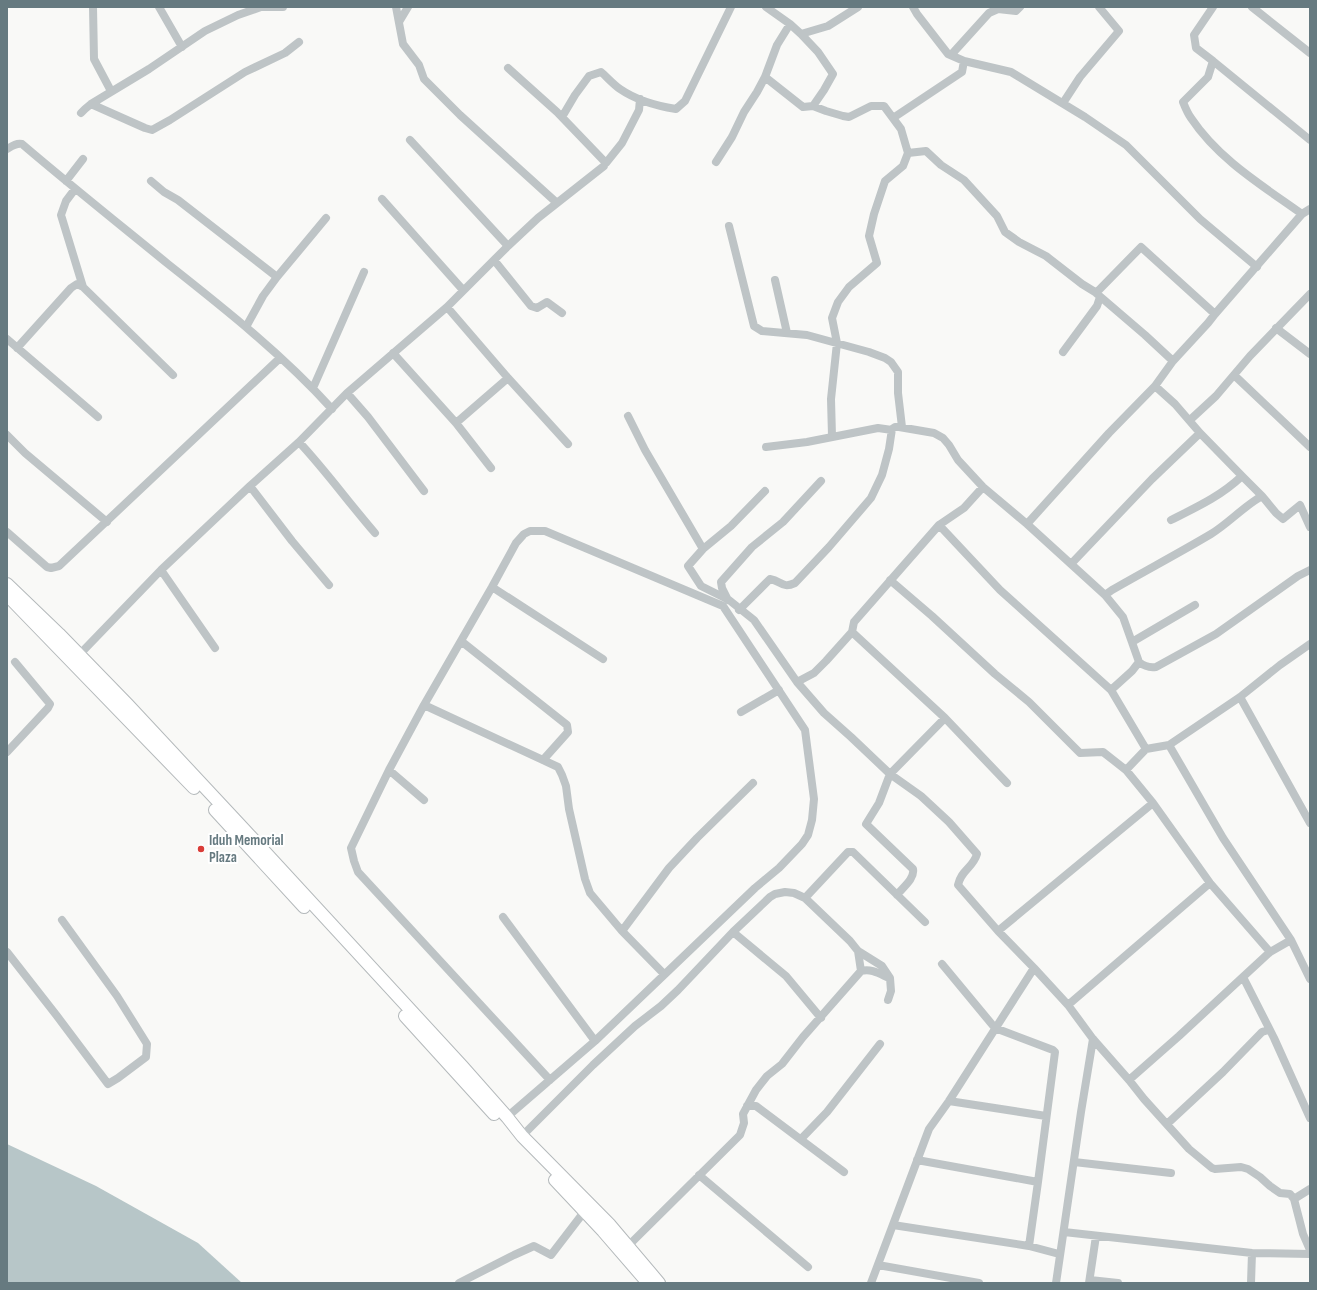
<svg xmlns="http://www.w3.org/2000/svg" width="1317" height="1290" font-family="'Sofia Sans Condensed',sans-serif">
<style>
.water{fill:#b7c6c8}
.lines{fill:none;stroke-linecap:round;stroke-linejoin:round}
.highway-casing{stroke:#b4b9bb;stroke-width:14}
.minor{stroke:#bec4c6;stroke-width:8}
.highway{stroke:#fff;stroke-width:12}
.poi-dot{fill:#d93c37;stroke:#fff;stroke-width:1.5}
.labels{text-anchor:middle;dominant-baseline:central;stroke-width:4;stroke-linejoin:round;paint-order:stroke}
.poi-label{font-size:15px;font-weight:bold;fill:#667a80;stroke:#fff;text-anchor:start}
</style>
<rect width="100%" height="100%" fill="#f9f9f7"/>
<path class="water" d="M7,1144l89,42 102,57 44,40h-235z"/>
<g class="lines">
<defs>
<path id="highway" d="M7,584l52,50 69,71 112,120 222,241 45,51 15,19 88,89 49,58
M7,595l187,193
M215,810l89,97
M405,1016l89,98
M555,1180l48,51 45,52"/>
</defs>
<use href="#highway" class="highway-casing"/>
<path class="minor" d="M93,7l1,52 17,32
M159,7l23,40
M396,7l7,37 16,21 5,14 36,36 97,88
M766,7l24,17 11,10 27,-8 30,-19
M913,7l4,7 31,40 16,7 47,11 74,45 41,28 74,74 57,48
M1213,7l-19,28 2,13 17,13 -5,16 -25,25c2,5 5,12 8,16 28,42 72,68 111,96
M1252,7l58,46
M399,22l9,-15
M801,34l17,18 15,22 -9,16 -11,16 13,5 17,5 6,1 22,-11h13l17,23 7,24 -5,13 -18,15 -11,33 -5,22 8,27 -28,24 -11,15 -6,16 5,25 -6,56 1,37
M951,55l38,-42 9,-4 18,2 4,-4
M1213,61l97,79
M765,77l38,30 10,-1
M1063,103l17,-26 39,-46 -20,-24
M91,104l54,24 7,2 18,-10 75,-48 40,-19 14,-11
M81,113l4,-4 6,-5 58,-35 56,-38 33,-16 23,-8h22
M562,117l13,-22 14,-19 12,-4c6,5 12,12 19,17 16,11 37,17 56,20l9,-8 46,-94
M893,118l69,-46 2,-11
M410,140l98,106
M7,149c5,-3 9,-6 15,-5 48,41 97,80 146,120 57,45 115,91 164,145
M908,153l18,-2 15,14 23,15 33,36 8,16 14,10 27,14 36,28 13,8
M605,162l1,1 16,-20 17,-33 1,-11
M716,162l16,-25 12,-25 13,-20 8,-15 12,-32 13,-21
M66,181l17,-22
M151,181l13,11 14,8 99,77
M75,189l-9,12 -5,14 22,72
M382,199l81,91
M729,226l25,100 8,5 45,4 62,17 16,6 6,4 7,10v21l4,34
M494,260l37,46 6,2 10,-6 15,11
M775,280l12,53
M447,307l61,71 60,66
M246,327l17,-31 14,-19 49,-59
M1276,328l34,26
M7,339l91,78
M17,348l54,-60 6,-4 6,3 90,88
M1063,352l34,-46 3,-9
M393,353l63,70 52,-45
M1173,361l-28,-26 -49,-42 45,-46 74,67
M1234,375l76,72
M1155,386l20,18 25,29 42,43c-21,20 -45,31 -71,44
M313,388l51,-116
M347,393l21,24 56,74
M628,416l17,34 58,99 -15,17 13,20 28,14 25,20 43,62 27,31 27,24 39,37 31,22 28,26 28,32c-4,14 -16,16 -19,31l40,46 36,37 34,37 25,34 36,41 15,19 45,50 23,19 3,1 26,-2 7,2 12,8 10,9 10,7 10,1 4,5 9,35 7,16
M1190,420l26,-24 34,-40 60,-62
M456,423l35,45
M7,435l18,18 82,69
M299,442c27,29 50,61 76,91
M766,447l41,-5 71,-14 14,2
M250,486l42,55 37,44
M1262,496l14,17 7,6 17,-14 10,22
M1027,524l82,-91 46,-47 18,-25 35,-38 7,-9 87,-100 8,-5
M939,525l61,65 111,100 35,59
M7,532l40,35 4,1 8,-2 221,-208
M703,549l28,-23 34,-35
M1071,564l81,-85 48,-46
M161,570l54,78
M890,580l42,36 63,58 34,28 51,51 23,-1 23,18 27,33 57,80 60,69
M492,587l111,72
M1105,595l7,-5c33,-19 67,-37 99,-56 18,-11 33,-28 51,-38l-20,-20
M728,600l-6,-12 -1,-6 31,-35 31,-25 38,-41
M739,610l31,-31c12,2 12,10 25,4l34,-36 42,-49 11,-23 7,-26 3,-20 3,-2h4l35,6 9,5 6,7 9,15 25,27 44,37 78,71 18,22 16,45
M852,632l93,86 62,65
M461,641l106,84 1,7 -25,28
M1132,642l63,-37
M79,655l82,-85 89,-84 49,-44 48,-49 100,-86 61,-61 30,-28 66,-52 1,-4 -48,-50 -49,-44
M797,682l17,-9 12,-12 26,-29 2,-10 85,-97 25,-17 19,-21
M1111,690l21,-19 7,-9c5,4 11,6 17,5l60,-33 82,-58 12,-6
M1240,697l70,126
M424,705l134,62 4,8 4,11 3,23 16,70 5,14 32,38 42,43
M741,712l38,-22
M1169,745l54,93 68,102 19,39
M7,752l41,-44 2,-4 -35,-42
M389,770l35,30
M1126,770l20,-21 23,-4 71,-48 40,-32 30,-21
M897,895c5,-7 18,-16 16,-26l-47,-45 13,-21 11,-29 55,-56
M805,898l43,-46h5l72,70
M503,917l92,124
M622,931l47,-63 28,-30 56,-55
M998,931l155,-128
M733,932l53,44 35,42
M858,951l3,20
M7,952l50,64 51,68 10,-6 28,-21 1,-13 -30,-48 -55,-76
M942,964l53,64 58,22 2,2 -17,130
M1243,977l31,61 36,80
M1068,1005l142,-122
M1129,1080l50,-44 91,-84 21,-12
M949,1101l97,15
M747,1106h9l88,66
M507,1117l88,-76 160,-153 24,-20 23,-24 6,-9 4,-15 2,-21 -9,-69 -82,-124 -178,-75h-15l-6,3 -8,9 -24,44 -68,118 -35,65 -38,78 3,13 4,11 192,208
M1167,1124l56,-52 39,-40 6,-2 2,1
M522,1136l71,-71 42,-39 26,-20 17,-16 55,-58 37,-35 5,-3 10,-2 9,1 11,5 45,43 8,10 24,15 8,12 1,13 -3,9
M801,1139l26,-27 53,-68
M917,1160l121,22 -9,64
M1074,1162l97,11
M699,1175l109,92
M1294,1199l16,-10
M893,1225l136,21 30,8
M1064,1232l188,21 58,1
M628,1246l112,-111 4,-12 -1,-9 13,-24 11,-14 15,-12 21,-27 58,-66c10,-3 19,3 28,7
M878,1265l101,18
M1090,1280l28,3
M459,1283l55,-28 20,-9 17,9 33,-43
M871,1283l58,-154 20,-28 85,-133
M1056,1283l25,-171 12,-73
M1089,1283l7,-47
M1251,1283l1,-30"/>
<use href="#highway" class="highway"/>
</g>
<circle class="poi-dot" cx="201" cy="849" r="4"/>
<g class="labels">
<g class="poi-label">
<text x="209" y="840">Iduh Memorial<tspan x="209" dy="17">Plaza</tspan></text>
</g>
</g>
<rect width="1317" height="1290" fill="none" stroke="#667a80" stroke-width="16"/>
</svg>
